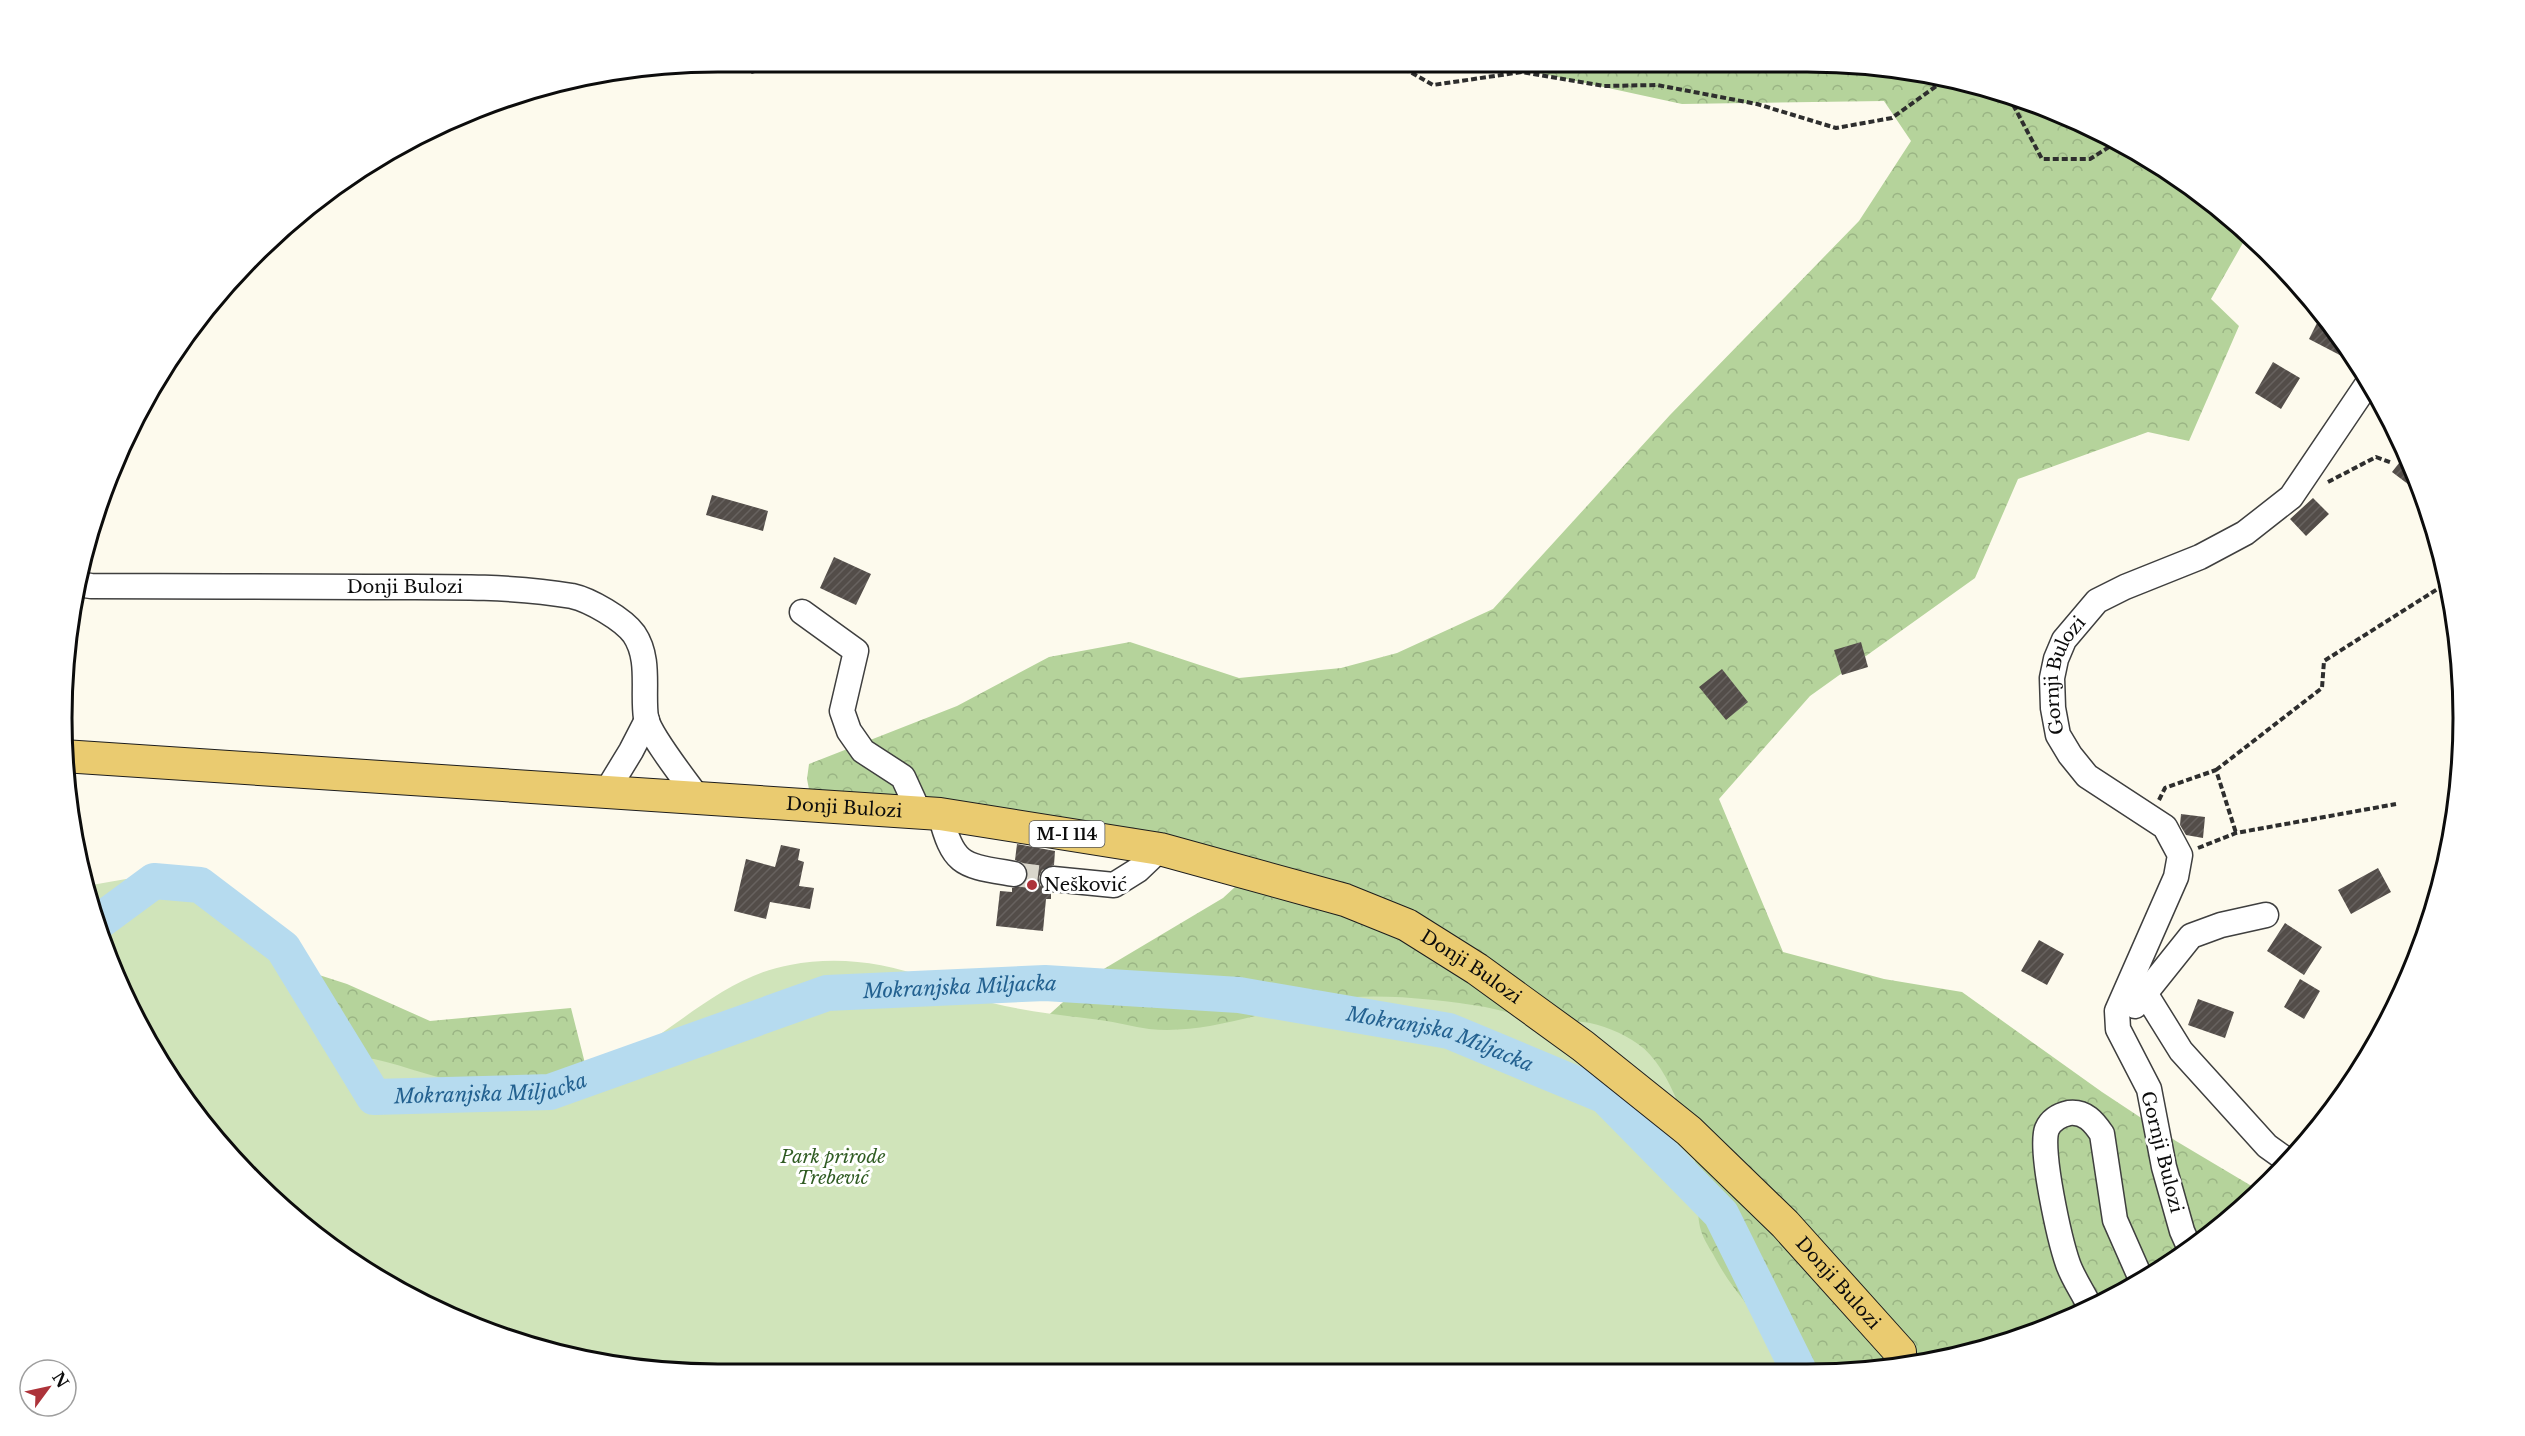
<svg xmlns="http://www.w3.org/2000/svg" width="2525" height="1436" font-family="'Libre Baskerville',serif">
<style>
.grass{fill:url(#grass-tufts)}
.forest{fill:url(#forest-crowns)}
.park{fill:#d0e4ba}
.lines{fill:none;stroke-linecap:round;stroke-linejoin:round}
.river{stroke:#b6dbef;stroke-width:36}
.building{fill:url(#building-hatch)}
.minor-tunnel{stroke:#d9d6cb;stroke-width:24;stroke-dasharray:24 12;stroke-linecap:butt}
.minor-casing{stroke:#3f3f3f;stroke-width:27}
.major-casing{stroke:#1d1d1d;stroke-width:34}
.path{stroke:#2e2e2e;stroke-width:4;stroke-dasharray:6 3;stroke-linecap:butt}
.minor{stroke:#fff;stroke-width:24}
.major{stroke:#eacb70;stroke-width:32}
.poi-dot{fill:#ad333a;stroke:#fff;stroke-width:2}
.labels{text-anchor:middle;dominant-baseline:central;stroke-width:6;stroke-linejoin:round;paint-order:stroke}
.shield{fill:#fff;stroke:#555;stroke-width:1.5}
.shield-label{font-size:16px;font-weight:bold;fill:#0c0c0c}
.street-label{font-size:18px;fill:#0c0c0c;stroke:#fff}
.poi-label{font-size:18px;fill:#0c0c0c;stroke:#fff;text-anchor:start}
.park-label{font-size:18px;font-style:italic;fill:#305c23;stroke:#fff}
.water-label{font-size:20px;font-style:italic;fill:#236190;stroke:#fff}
.rim{fill:none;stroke:#0c0c0c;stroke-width:3}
</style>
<defs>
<pattern id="grass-tufts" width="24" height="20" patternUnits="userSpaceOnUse" patternTransform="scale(1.5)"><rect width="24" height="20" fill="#d0e4ba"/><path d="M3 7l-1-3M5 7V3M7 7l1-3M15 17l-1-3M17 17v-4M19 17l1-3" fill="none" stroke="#b1c29f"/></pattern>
<pattern id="forest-crowns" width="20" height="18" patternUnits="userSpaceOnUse" patternTransform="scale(1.5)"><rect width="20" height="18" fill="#b5d39b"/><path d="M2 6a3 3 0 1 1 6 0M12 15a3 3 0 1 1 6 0" fill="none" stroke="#9ab484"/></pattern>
<pattern id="building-hatch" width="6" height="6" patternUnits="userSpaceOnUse" patternTransform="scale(1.5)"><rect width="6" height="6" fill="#534d49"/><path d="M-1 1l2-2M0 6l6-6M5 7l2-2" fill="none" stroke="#67625f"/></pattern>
</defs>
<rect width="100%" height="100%" fill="#fdfaed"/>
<path class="grass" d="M489,104v2l-68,36 -9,-3 15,-10z"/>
<path class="forest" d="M1850,63l127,21 159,66 104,75 8,9 -37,65 28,27 -50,115 -41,-9 -130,47 -43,99 -165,118 -91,103 64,153 101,27 78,13 140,100 74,49 84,50 -89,73 -153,76 -126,29 -1217,4 -168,-33 -118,-54 -104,-74 -61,-61 -74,-104 -39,-78 -19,-63 66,-42 28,9 62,79 99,32 83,37 141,-13 21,83 430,-52 70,-63 131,-78 12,-11 5,-9 -114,-33 -312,-30 -7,-36 2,-15 148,-58 92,-49 81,-15 109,36 102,-10 56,-15 96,-44 177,-194 189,-194 52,-80 -27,-40 -202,3 -185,-40z"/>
<path class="park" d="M161,878c77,16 106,40 143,110 9,18 12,38 26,53 6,5 17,15 25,17 6,2 13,0 19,1 33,7 63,21 97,24 40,3 100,1 137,-17 62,-30 113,-89 182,-101 46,-9 93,-3 137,13 22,8 42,19 65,25 36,9 72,12 108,17 17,2 33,7 49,9 60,6 118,-20 177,-29 46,-8 112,-1 159,7 19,4 38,10 58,13 13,1 27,0 40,2 18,2 40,11 55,22 34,23 54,94 60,133 3,16 -2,34 2,50 2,9 8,19 13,27 17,33 36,52 58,80 8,11 13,24 19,35l-1115,4 -168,-33 -118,-54 -104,-74 -61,-61 -74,-104 -39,-78 -25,-83 40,-7z"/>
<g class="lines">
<path class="river" id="s1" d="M97,923l57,-42 46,4 83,63 91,149 176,-5 277,-99 218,-10 194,12 210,36 156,65 116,118 77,155"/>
</g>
<path class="building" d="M2322,313l6,6 27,44 -46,-24z
M2273,362l27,16 -19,31 -26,-16z
M2406,454l4,12 11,28 -29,-22z
M712,495l56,16 -5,20 -57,-16z
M2313,498l16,16 -23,22 -16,-17z
M834,557l37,17 -15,31 -36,-17z
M1861,642l7,25 -26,8 -8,-25z
M1722,669l26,33 -22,18 -27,-33z
M2181,814l24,3 -2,21 -17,-3 -6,-10z
M1017,844l38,7 -1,14 -12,5 -3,7 1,8 11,8v6h-5l-3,32 -47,-5 4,-35 12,1v-4l13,-4 3,-7v-7l-5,-7 -8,-3z
M781,845l19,4 -2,11 6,2 -5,24 15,2 -4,21 -40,-7 -4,17 -32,-8 12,-52 29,8z
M2378,868l13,24 -40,22 -13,-24z
M2285,923l37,24 -18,28 -37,-24z
M2039,940l25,14 -17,31 -26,-14z
M2300,979l20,12 -16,28 -20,-12z
M2198,999l36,13 -9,26 -37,-13z"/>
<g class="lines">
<path class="minor-tunnel" d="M1014,874l39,5"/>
<defs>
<g id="minor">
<path id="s2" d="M77,584l14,2c92,0 185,1 277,1 67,0 139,-2 204,9 18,4 51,23 62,38 17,25 8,57 12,84 4,18 40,63 52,80"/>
<path d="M802,612l54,39 -14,60 7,20 14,20 40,26 16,35"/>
<path d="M606,792l25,-41 16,-31"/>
<path d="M940,814c14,53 22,51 74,60"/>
<path d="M1053,879l61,6 24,-15 22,-21"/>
<path d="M2145,993l36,58 86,95 21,15"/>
<path d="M2135,1006l56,-70 30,-11 45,-10"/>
<path id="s3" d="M2190,1249l-8,-18 -18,-64 -15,-78 -31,-60 -1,-18 59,-134 4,-22 -15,-28 -78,-51 -17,-21 -12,-20 -5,-27 -1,-30 4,-19 8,-19 33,-39 28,-14 75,-30 45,-24 46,-36 77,-114"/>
<path d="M2089,1305c-7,-14 -16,-27 -21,-41 -8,-23 -29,-115 -21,-135 4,-9 13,-14 22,-16 16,-2 25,9 33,21l13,86 26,59"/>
</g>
<g id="major">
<path id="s4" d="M63,756l877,58 220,35 185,51 62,25 70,44 106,77 106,85 96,93 115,128"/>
</g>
</defs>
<use href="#minor" class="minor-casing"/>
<use href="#major" class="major-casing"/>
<path class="path" d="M1396,64l37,21 89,-13 82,14 53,-1 100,19 79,24 56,-10 54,-39
M751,72l17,-5
M2009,97l33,62h48l27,-17
M2328,482l48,-25 16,6
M2216,770l106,-82 2,-27 123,-78
M2159,800l6,-12 51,-18 20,63
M2198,848l38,-15 160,-29"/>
<use href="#minor" class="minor"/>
<use href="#major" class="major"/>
</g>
<circle class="poi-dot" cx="1032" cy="885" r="6"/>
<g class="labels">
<rect class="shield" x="1029.5" y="821" width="75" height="26" rx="4.5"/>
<g class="shield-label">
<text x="1067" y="834">M-I 114</text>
</g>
<g class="street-label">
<text stroke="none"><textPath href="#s2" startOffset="328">Donji Bulozi</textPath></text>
<text stroke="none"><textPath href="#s3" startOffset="658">Gornji Bulozi</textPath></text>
<text stroke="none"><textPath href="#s4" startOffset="783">Donji Bulozi</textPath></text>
<text stroke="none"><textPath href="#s4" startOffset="1437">Donji Bulozi</textPath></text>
<text transform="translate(2162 1152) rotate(76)">Gornji Bulozi</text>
<text stroke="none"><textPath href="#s4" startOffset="1923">Donji Bulozi</textPath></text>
</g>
<g class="poi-label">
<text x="1044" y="885">Nešković</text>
</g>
<g class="park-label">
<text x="833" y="1157">Park prirode<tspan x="833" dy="21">Trebević</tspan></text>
</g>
<g class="water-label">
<text stroke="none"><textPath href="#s1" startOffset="999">Mokranjska Miljacka</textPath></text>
<text stroke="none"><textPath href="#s1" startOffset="1485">Mokranjska Miljacka</textPath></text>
<text stroke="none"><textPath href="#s1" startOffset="513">Mokranjska Miljacka</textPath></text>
</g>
</g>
<path d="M0 0H2525V1436H0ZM718 72H1807A646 646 0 0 1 2453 718V718A646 646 0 0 1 1807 1364H718A646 646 0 0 1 72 718V718A646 646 0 0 1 718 72Z" fill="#fff" fill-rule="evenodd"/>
<path class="rim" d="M718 72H1807A646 646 0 0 1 2453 718V718A646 646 0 0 1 1807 1364H718A646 646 0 0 1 72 718V718A646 646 0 0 1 718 72Z"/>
<g transform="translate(48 1388) rotate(57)"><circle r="28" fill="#ffffff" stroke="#9e9e9e" stroke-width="1.5"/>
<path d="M0-4.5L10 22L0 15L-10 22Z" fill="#ad333a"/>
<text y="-9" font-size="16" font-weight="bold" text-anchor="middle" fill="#0c0c0c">N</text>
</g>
</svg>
